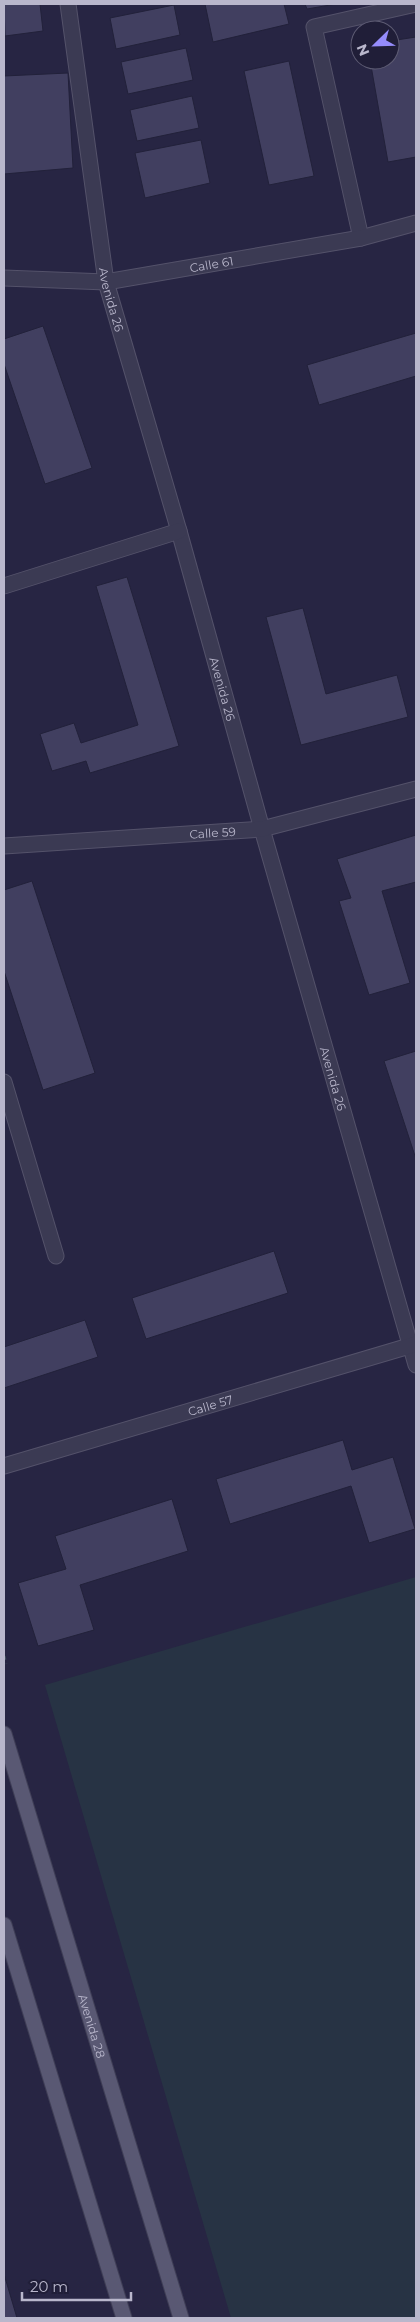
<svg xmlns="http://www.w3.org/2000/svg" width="420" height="2322" font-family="Montserrat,sans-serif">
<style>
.green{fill:#273344}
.building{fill:#413f60;stroke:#22213a}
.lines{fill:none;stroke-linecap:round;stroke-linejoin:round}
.minor-casing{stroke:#54526a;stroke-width:17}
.major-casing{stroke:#3f3e56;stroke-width:17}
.path{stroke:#434f5e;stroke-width:3;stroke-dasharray:4 4;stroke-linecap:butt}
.minor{stroke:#3b3a53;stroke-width:15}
.major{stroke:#595873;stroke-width:15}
.labels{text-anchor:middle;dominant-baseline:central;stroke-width:4;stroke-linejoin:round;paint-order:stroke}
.street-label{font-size:12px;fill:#b9b7cc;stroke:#201e38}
</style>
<rect width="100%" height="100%" fill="#272543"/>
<path class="green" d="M416,1577v741h-185l-186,-633z"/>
<path class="building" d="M4,4h36l3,27 -38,5z
M205,4h79l5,20 -76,18z
M305,4h31l-29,5z
M174,5l6,30 -64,14 -6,-31z
M416,37v120l-28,5 -18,-102h20v-19z
M186,48l7,32 -65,14 -7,-32z
M289,61l25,115 -45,9 -25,-114z
M68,73l5,95 -69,6v-98z
M192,96l7,32 -62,13 -7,-31z
M201,140l9,43 -65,15 -10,-45z
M43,326l49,142 -47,16 -41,-120v-25z
M416,333v43l-97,29 -12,-40z
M127,577l52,169 -89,27 -4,-12 -34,10 -12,-37 34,-11 7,20 57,-18 -42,-139z
M303,608l23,86 71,-19 11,42 -107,28 -35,-128z
M416,835v47l-34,9 28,92 -41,12 -30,-94 12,-3 -14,-39z
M32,881l63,192 -52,17 -39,-119v-81z
M416,1051v108l-32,-98z
M274,1251l14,42 -142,46 -14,-41z
M85,1320l13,37 -94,31v-41z
M343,1440l9,30 41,-13 22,72 -46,14 -18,-57 -121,38 -14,-45z
M172,1499l16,52 -108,34 14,45 -56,16 -20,-63 48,-14 -11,-33z
M4,2274l13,44h-13z"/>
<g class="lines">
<defs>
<g id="minor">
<path id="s1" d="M68,4l38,278 73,249 83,298 154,536"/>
<path d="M361,238l-47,-211 102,-23"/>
<path id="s2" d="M4,278l102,4 255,-44 55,-15"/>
<path d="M4,586l175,-55"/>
<path id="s3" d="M4,846l258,-17 154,-40"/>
<path d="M4,1082l52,174"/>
<path id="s4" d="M4,1466l412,-122"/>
</g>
<g id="major">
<path id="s5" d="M4,1734l177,584"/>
<path d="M4,1925l120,393"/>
</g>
</defs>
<use href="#minor" class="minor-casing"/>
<use href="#major" class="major-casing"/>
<path class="path" d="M4,1656l2,8"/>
<use href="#minor" class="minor"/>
<use href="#major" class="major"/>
</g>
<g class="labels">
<g class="street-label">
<text stroke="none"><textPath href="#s2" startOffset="209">Calle 61</textPath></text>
<text stroke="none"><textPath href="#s1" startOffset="299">Avenida 26</textPath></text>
<text stroke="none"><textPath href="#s1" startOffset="704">Avenida 26</textPath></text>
<text stroke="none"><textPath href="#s3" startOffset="209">Calle 59</textPath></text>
<text stroke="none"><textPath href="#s1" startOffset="1109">Avenida 26</textPath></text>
<text stroke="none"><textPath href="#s4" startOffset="215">Calle 57</textPath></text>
<text stroke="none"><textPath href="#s5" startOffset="305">Avenida 28</textPath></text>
</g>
</g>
<rect width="420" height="2322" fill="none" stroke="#b9b7cc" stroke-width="10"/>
<g transform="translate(375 45) rotate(247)"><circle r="24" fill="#201e38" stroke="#5d5b73"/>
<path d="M0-4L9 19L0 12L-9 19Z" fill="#958cfc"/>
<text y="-8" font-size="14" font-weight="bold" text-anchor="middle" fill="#b9b7cc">N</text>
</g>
<path d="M22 2292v8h109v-8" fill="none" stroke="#b9b7cc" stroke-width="2.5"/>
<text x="30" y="2292" font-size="15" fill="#b9b7cc" stroke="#201e38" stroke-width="4" paint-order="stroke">20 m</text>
</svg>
